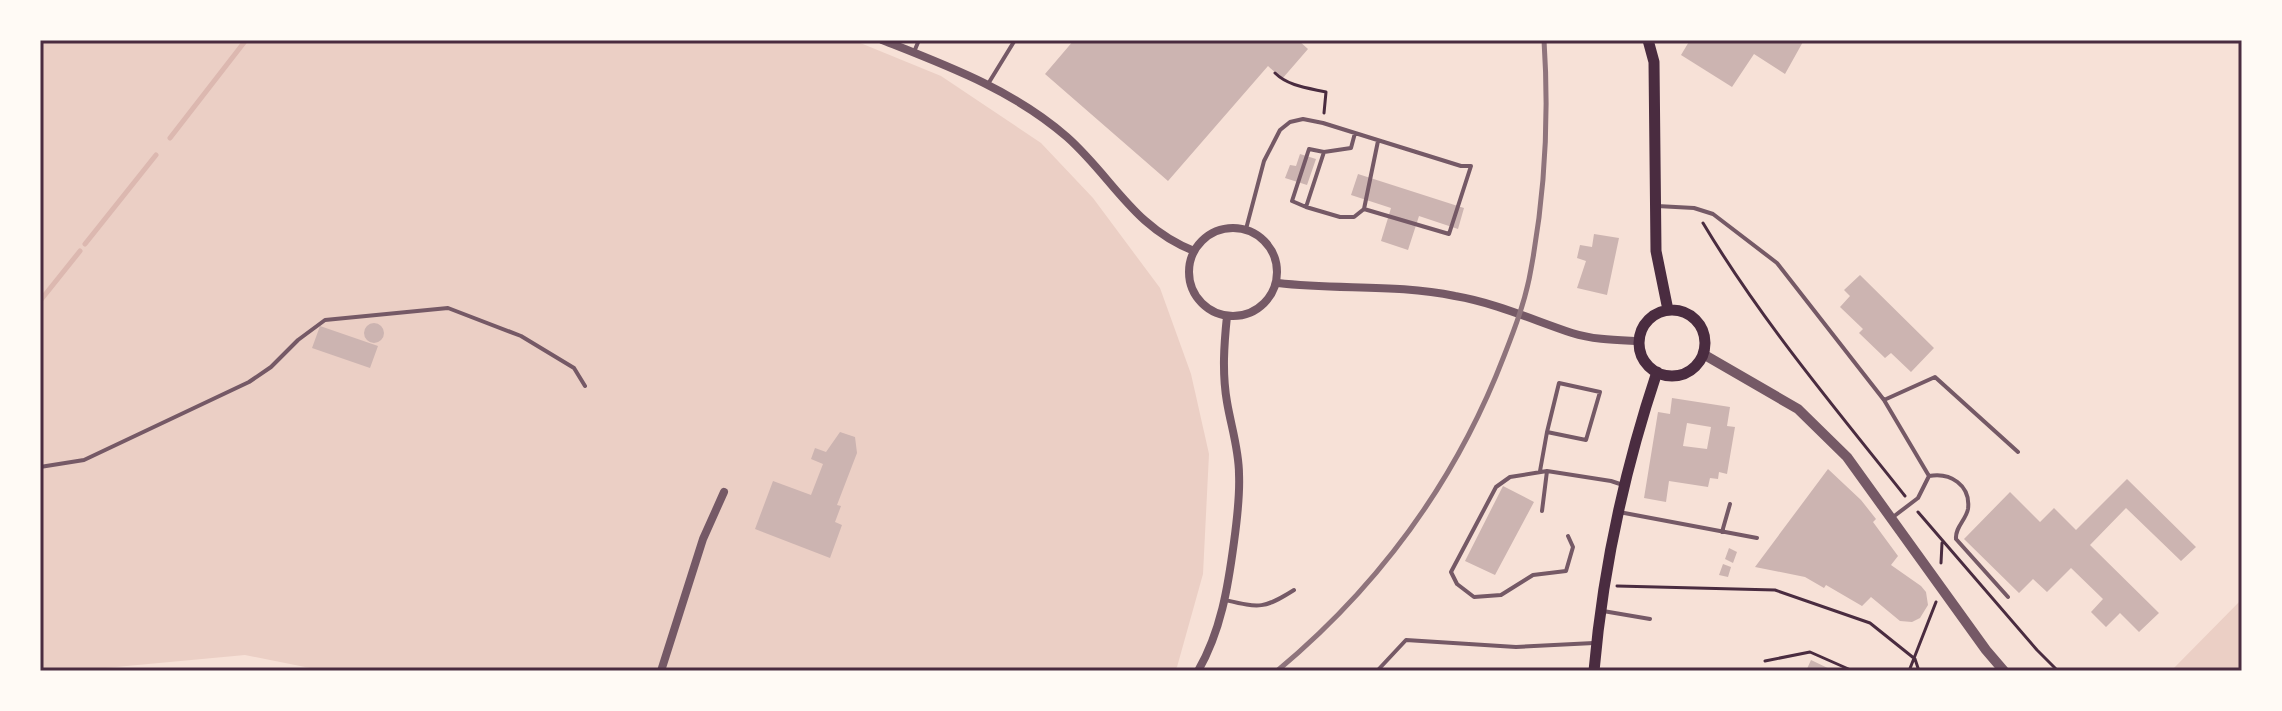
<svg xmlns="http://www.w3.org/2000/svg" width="2282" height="711" font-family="Manrope,sans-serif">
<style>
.green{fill:#ebcfc5}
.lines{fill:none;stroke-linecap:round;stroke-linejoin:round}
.stream{stroke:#dcb8b0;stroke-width:5}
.building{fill:#ccb4b1;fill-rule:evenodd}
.path{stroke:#4a2c40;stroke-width:3}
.service{stroke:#755966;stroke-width:4}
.minor{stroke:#755966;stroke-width:8}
.tertiary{stroke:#755966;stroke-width:10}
.secondary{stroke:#4a2c40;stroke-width:11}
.rail{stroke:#8f747c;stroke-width:5}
.neatline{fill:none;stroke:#4a2c40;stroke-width:3}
</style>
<rect width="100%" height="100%" fill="#f7e1d7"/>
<path class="green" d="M40,40h813l88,36 100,67 52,55 67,90 31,86 18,80 -6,120 -26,93 -4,4h-848l-80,-16 -172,16h-33z
M2242,599v72h-71z"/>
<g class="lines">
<path class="stream" d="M170,138l76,-98
M85,244l71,-89
M40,301l40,-50"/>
</g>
<path class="building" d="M1074,40h208l3,3 3,-3h10l10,9 -26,30 -14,-13 -100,115 -123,-107z
M1690,40h114l-19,34 -31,-20 -22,33 -51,-32z
M1300,154l16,5 -9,26 -22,-7 5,-13 6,1z
M1358,174l106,34 -6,21 -39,-13 -11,34 -27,-9 10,-33 -40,-13z
M1594,234l25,4 -12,57 -30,-7 9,-27 -9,-3 3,-13 12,2z
M1860,275l74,73 -23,24 -20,-19 -6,5 -26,-25 4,-4 -23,-22 10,-11 -6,-6z
M364 333a10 10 0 1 1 20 0a10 10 0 1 1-20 0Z
M320,326l58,20 -8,22 -58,-20z
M1672,398l58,9 -3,19 8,1 -8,47 -8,-2 -1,7 -8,-1 -2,9 -39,-6 -3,21 -22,-4 14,-86 12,2zM1687,423l24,4 -4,22 -24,-3z
M840,432l15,5 2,16 -20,52 4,1 -6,16 7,3 -12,33 -75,-29 18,-48 38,14 12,-31 -12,-5 4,-11 11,4z
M1828,469l33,31 15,19 -3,3 25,34 -7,9 30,21 5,6 2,13 -8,13 -8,4 -12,-1 -29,-24 -9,9 -36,-21 -2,3 -19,-11 -50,-10z
M2127,479l69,68 -15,14 -55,-53 -36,37 69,68 -20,19 -19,-19 -14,14 -15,-15 12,-13 -32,-31 -24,24 -14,-13 -14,14 -55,-54 46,-47 30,30 14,-14 22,22z
M1503,486l31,16 -39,73 -30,-14z
M1729,548l8,4 -4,11 -8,-4z
M1723,564l8,3 -3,10 -9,-2z
M1811,660l23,11h-28z"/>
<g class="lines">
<path class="path" d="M1275,73c13,13 33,15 51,19l-2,21
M1703,223c58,97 132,185 202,273
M1918,512l119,138 21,21
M1941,563l1,-20
M1617,586l158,4 95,33 45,36 4,12
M1765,661l45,-9 43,19
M1909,671l27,-69"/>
<path class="service" d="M914,52l5,-12
M988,84l27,-44
M1657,206l37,2 19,6 64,49 107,137 51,-23 83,75
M1306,207l-14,-6 17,-52 15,3
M1364,209l14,-68
M1246,229l18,-68 16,-31 10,-8 13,-3 20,4 138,43h10l-22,68 -85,-25 -10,8h-14l-34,-10 18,-55 27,-4 4,-15
M1884,400l45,76
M40,467l44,-7 165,-78 22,-15 27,-27 27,-20 123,-12 73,28 53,32 11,18
M1540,471l7,-39 12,-49 41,9 -14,48 -39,-8
M1547,471l-37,6 -14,10 -45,85 6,12 17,13 27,-2 32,-20 33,-4 7,-24 -5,-11
M1542,511l5,-40 64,10 12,4
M1619,512l138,26
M1893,517l25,-19 11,-22c21,-4 42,9 39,33 -2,11 -13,18 -12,30l52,58
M1722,532l8,-28
M1225,600c35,8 39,9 69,-10
M1603,611l47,8
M1377,671l29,-31 110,7 78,-4"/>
<path class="minor" d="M882,40c66,26 131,50 185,97 46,41 66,90 127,114
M1189 272a44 44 0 1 1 88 0a44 44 0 1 1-88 0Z
M1278,283c59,7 119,1 177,13 41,7 78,24 117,37 22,7 45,7 67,8
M661,671l42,-132 21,-47
M1198,671c23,-40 30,-84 36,-129 3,-22 6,-46 5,-68 0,-24 -8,-48 -12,-72 -5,-29 -3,-57 0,-86"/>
<path class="tertiary" d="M1703,354l95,55 49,48 139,193 18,21"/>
<path class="secondary" d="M1648,40l6,22 2,189 12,59
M1639 343a33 33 0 1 1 66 0a33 33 0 1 1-66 0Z
M1594,671c9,-104 30,-200 63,-299"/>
<path class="rail" d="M1277,671c103,-86 179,-190 227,-315 11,-28 22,-57 27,-87 14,-75 18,-153 13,-229"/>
</g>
<rect width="2282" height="711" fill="none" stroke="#fffaf5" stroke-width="84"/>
<rect x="42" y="42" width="2198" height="627" class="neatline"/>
</svg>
